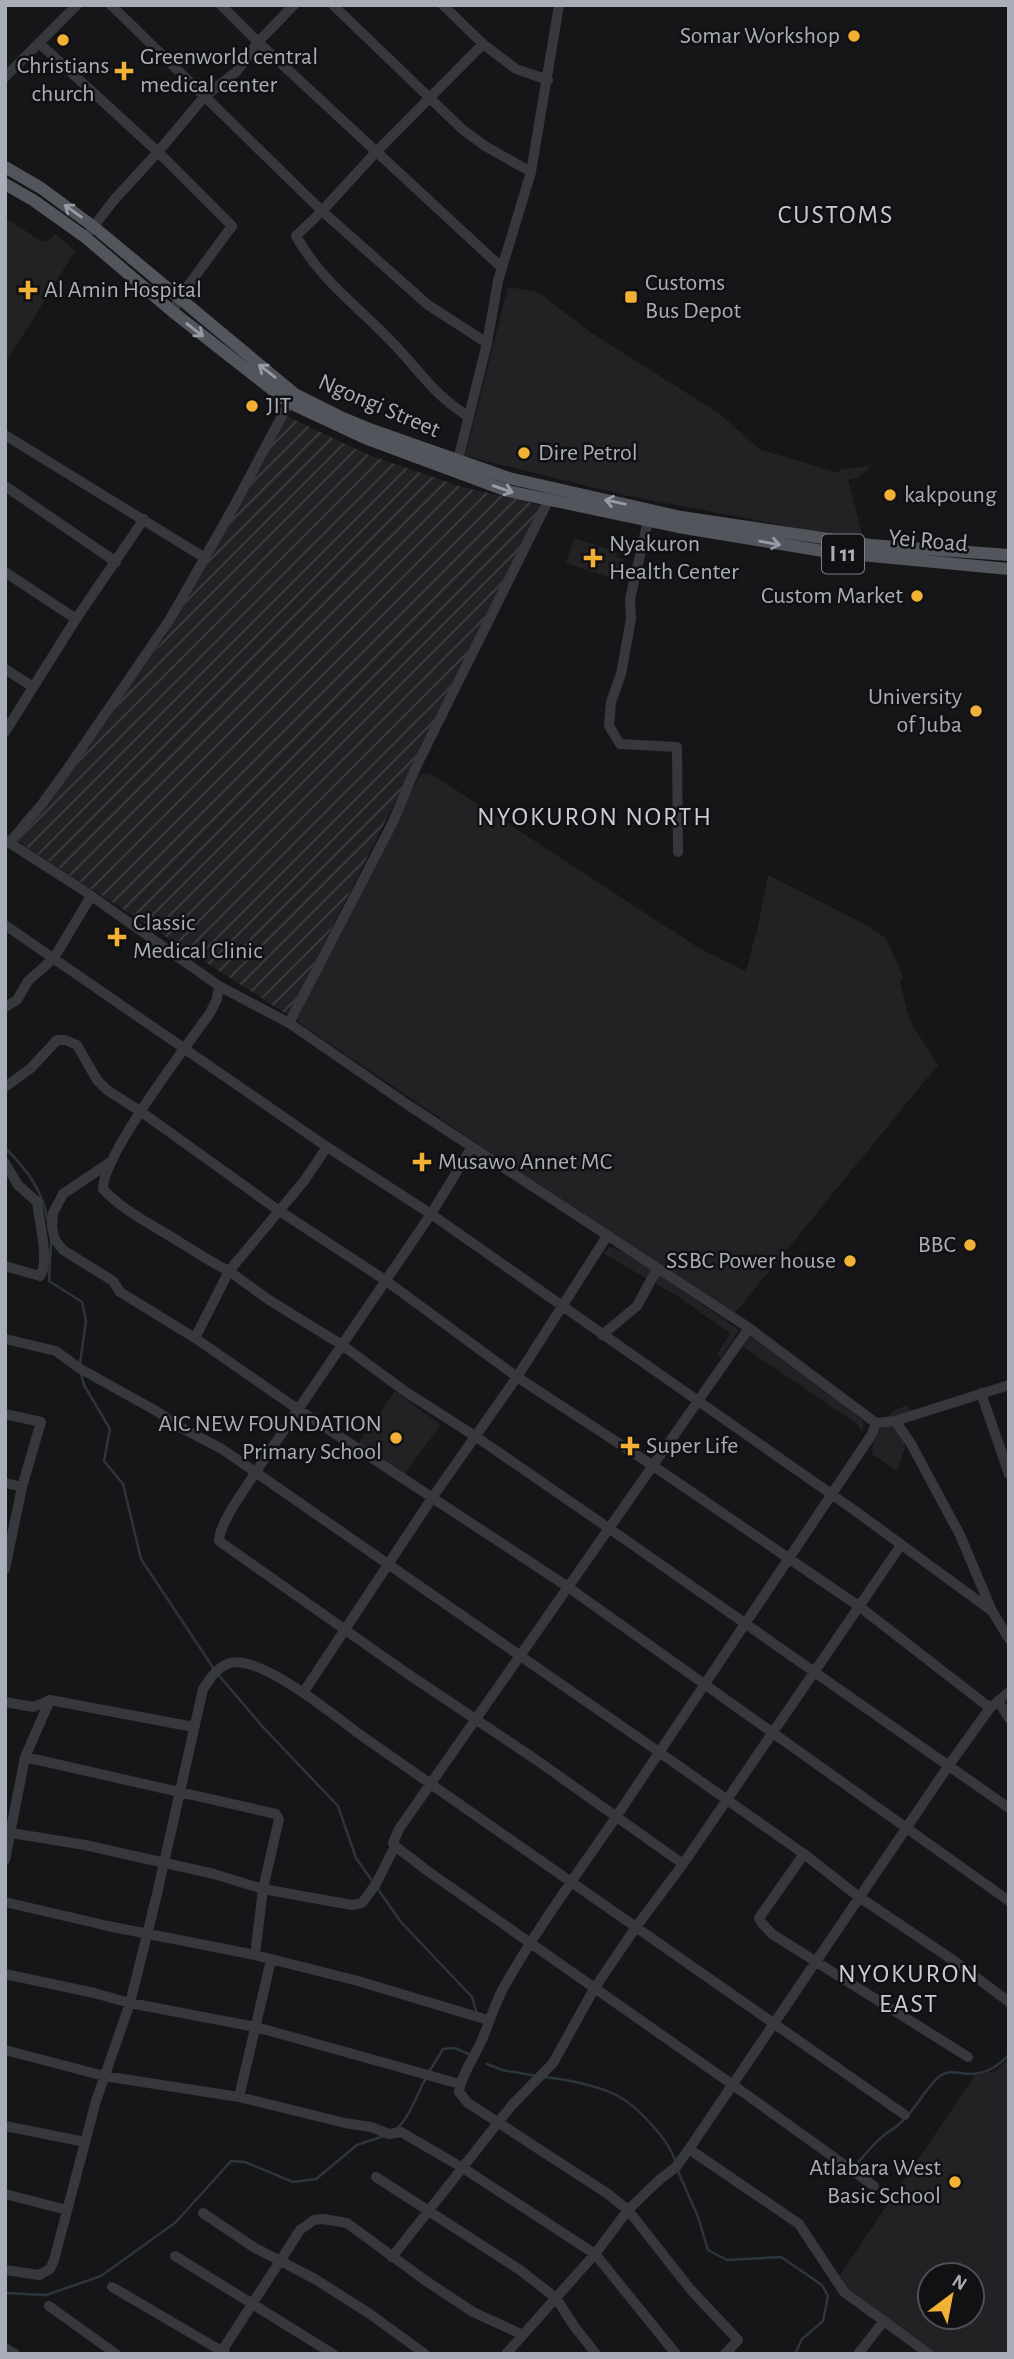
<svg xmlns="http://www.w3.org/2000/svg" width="1014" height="2359" font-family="'Alegreya Sans',sans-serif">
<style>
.built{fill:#222225;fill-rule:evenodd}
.industrial{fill:url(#industrial-furrows)}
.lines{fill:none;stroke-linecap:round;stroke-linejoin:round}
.stream{stroke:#2c353c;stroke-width:2.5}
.minor{stroke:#37383d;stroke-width:10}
.major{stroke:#53555c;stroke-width:12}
.oneway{stroke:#979ba6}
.poi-dot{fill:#f2b134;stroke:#111113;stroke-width:2.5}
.labels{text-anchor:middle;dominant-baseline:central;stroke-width:5;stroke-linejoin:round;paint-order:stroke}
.shield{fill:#111113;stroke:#7b7e86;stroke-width:2}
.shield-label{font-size:23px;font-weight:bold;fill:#a8adb8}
.poi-label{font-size:24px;fill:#a8adb8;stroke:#111113;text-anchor:start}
.street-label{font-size:24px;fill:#a8adb8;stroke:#111113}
.neighbourhood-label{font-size:26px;letter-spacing:2px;fill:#c9ccd4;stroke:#111113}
</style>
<defs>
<pattern id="industrial-furrows" width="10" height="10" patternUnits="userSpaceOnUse" patternTransform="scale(1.75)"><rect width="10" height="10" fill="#222225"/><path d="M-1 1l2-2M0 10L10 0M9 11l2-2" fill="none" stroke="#3f3f43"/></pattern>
</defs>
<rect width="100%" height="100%" fill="#161618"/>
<path class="built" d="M5,218l35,22 6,2 10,-8 19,17 -70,113z
M508,287l30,5 52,40 130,82 39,35 80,24 2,-4 31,-3 -15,12 -9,2 16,61 -240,-46 -159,-39z
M574,538l43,14 -2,5 9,2 -4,14 -3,-1 -2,5 -4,1 -45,-15z
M430,773l272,177 44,21 13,-49 9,-47 95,48 23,15 17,39 -3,5 7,29 6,15 25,39 -204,249 -128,-83 -308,-209 -2,-9 124,-238z
M609,1247l20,7 110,76 -18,28 -4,-4 13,-21 -53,-37 -73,-42z
M748,1332l97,70 19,21 -2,10 -5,-9 -118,-80z
M395,1391l46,34 -39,52 -44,-33z
M907,1405l12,14 -17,5 3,23 -8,24 -25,-17 1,-12 18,-30z
M1009,2057v297h-76l-76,-55 -13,-13 -4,-11 135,-200 21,-4zM930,2275h42v42h-42z"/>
<path class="industrial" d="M282,414l87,41 93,32 79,18 -90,186 -163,324 -271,-174 148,-204 60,-105z"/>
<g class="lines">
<path class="stream" d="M5,1148c22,21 38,43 43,74
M51,1242l-2,39 33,21 4,19 -6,42
M81,1373l3,12 26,44 -6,32 19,23 18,75 75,113 46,54 76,80 18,52 45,64 71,75 5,17
M487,2064l15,6 36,6
M429,2072l14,-23 12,-1 16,7
M544,2077c21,2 56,9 74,19 19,10 52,45 57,65
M909,2114c10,-11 19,-29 31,-38 10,-8 21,-1 32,-2 15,-1 28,-9 37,-20
M396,2129c15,-13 20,-34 30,-51
M854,2167c10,-11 20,-25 33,-34 7,-5 12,-7 17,-14
M678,2171l20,46 10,33 19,10 54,-3 41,28 6,11 -5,25 -21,18 -7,15
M5,2293l41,2 55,-19 75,-54 55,-61 14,1 48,20 23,-3 41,-34 27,-9"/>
<path class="minor" d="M111,5l211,206 106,94 59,38
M221,5l37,37 244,226
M333,5l129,124 23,17 46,26
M443,5l40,39 33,25 32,11
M39,43l119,109 74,74 -53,72 -6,14
M5,77l72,-72
M91,230l23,-30 44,-48 46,-55 32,-25 22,-30 36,-37
M469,417c-38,-24 -50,-48 -80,-78 -33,-34 -70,-61 -93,-103l26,-25 55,-60 106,-107
M5,435l200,123
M457,464l30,-121 11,-62 33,-109 28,-167
M5,486l111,76
M649,516l-19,83 1,20 -10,55 -10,28 -2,24 11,18 57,3 1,105
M5,572l71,47
M5,669l28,18
M5,732l71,-113 68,-100
M5,840l78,50 136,96 70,37 119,82 341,223 127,95 19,-2 114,-36
M10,842l32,-38 24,-33 104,-152 63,-111 59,-111
M5,925l322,222 104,67 423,296 138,101
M219,986l-2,13 -7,14c-22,31 -108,143 -107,176 21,23 52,37 78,54 17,10 31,20 48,28l75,-90 23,-34
M5,1007l12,-7 11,-19 26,-23 37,-62
M289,1023l104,-201 23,-55 132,-266 1,-8
M5,1087l26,-19 26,-28h8l12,5 20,35 10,10 33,21 138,99 107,70 132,97 135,88 208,142 130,101
M472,1147l-41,67 -176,259c-11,18 -35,48 -36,68l189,133 127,85 148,105
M112,1161l-49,33 -10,19 -1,14 3,13 8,10 50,31 7,11 75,46 104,72 269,177 441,314
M5,1163l13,22 19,17c2,18 13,61 3,74l-35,-10
M749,1328l-350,501 -6,14 2,3 34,26 304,213 141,101
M602,1335l35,-29 20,-37
M195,1338l34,-67 40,29 73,45 64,47 69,44 135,93 399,279
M5,1339l51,12 23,17 79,44 20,14 44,23 437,303 145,102 55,43 94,63 56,42
M981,1393l28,81
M5,1414l36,8 -19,65 -17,82
M895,1421l15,21 50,93 32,76 17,28
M5,1483l17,4
M303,1693l129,-195 85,-121 90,-141
M998,1701l11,17
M5,1702l28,5 17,-7 144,27
M25,1757l251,57 3,5 -16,70 -8,66
M5,1832l80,13 129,29 49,15 89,16 10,-2 14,-19 19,-38
M804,1854l-45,64 2,4 11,12 196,123
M5,1860l20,-103 25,-57
M5,1902l103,24 147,29 103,26 130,39
M5,1974l89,19 36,10 126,24 204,57
M5,2050l99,26 135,21 106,26 26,4 18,7 12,-2 62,36 132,86 81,100
M239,2097l32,-137
M5,2126l80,16
M689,2149l110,75 45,68 85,62
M376,2177l144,93 36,28 18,28 22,28
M5,2194l62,16
M203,2213l52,35 60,31 55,35 55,40
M175,2256l158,98
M392,2257l120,-152 41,-42 41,-74 42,-62 47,-63 218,-319
M5,2270l34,5 11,-6 4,-9 42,-159 34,-98 27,-109 46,-205c7,-10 14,-22 27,-26 32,-8 106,54 132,73l543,379
M112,2287l113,66
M49,2306l67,48
M5,2348l10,6
M220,2354l80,-124 14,-10 9,-1 24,4 79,58 47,31 50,23
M506,2354l89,-100 33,-44 31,-30 17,-13 13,-18 260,-384 41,-57 19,-16
M725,2354l13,-14 -47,-50 -63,-80 -20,-16 -140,-91 -9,-11c2,-16 14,-33 21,-48 9,-19 14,-40 25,-59 33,-58 73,-112 111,-168 86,-127 171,-255 256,-383l4,-11
M858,2354l25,-32"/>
<path class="major" d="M5,167l36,21 53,39 201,167 48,24 29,12 137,48 172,39 189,28 139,10
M5,184l28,16 52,37 88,75 115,90 77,36 143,53 170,36 151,25 180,17"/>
</g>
<defs><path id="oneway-shaft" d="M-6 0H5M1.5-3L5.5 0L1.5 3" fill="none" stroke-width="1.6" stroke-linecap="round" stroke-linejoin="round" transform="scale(1.75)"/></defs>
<g class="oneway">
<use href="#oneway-shaft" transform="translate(73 211) rotate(-144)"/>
<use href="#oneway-shaft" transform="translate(195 330) rotate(38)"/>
<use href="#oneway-shaft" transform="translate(267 371) rotate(-142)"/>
<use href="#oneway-shaft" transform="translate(503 489) rotate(19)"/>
<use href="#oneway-shaft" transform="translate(615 502) rotate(-168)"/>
<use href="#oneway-shaft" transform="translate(770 543) rotate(10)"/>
</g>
<g class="poi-dot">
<circle cx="854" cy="36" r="7"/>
<circle cx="63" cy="40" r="7"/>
<path d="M120.5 60.5h7v7h7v7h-7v7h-7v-7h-7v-7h7z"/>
<path d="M24.5 279.5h7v7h7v7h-7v7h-7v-7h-7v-7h7z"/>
<rect x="624" y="290" width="14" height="14" rx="3.5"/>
<circle cx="252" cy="406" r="7"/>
<circle cx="524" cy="453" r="7"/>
<circle cx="890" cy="495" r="7"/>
<path d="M589.5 547.5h7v7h7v7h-7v7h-7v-7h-7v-7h7z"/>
<circle cx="917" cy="596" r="7"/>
<circle cx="976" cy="711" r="7"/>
<path d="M113.5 926.5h7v7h7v7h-7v7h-7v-7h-7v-7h7z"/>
<path d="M418.5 1151.5h7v7h7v7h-7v7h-7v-7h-7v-7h7z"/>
<circle cx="970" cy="1245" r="7"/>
<circle cx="850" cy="1261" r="7"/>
<circle cx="396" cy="1438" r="7"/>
<path d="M626.5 1435.5h7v7h7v7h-7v7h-7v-7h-7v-7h7z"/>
<circle cx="955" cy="2182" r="7"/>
</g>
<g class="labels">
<rect class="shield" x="822" y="534.5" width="42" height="39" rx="5"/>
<g class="shield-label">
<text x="843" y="554">I 11</text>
</g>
<g class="poi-label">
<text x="840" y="36" text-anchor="end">Somar Workshop</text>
<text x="140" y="57">Greenworld central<tspan x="140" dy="28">medical center</tspan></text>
<text x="63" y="66" text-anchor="middle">Christians<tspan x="63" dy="28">church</tspan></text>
<text x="645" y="283">Customs<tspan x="645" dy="28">Bus Depot</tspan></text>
<text x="44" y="290">Al Amin Hospital</text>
<text x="266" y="406">JIT</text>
<text x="538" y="453">Dire Petrol</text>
<text x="904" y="495">kakpoung</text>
<text x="609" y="544">Nyakuron<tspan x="609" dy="28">Health Center</tspan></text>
<text x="903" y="596" text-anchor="end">Custom Market</text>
<text x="962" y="697" text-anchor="end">University<tspan x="962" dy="28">of Juba</tspan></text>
<text x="133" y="923">Classic<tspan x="133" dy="28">Medical Clinic</tspan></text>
<text x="438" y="1162">Musawo Annet MC</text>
<text x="956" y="1245" text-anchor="end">BBC</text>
<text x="836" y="1261" text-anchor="end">SSBC Power house</text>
<text x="382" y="1424" text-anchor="end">AIC NEW FOUNDATION<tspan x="382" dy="28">Primary School</tspan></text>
<text x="646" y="1446">Super Life</text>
<text x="941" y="2168" text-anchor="end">Atlabara West<tspan x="941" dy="28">Basic School</tspan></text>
</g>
<g class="street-label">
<text transform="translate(379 406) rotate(23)">Ngongi Street</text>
<text transform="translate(928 541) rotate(5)">Yei Road</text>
</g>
<g class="neighbourhood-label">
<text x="836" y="215">CUSTOMS</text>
<text x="595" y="817">NYOKURON NORTH</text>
<text x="909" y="1974">NYOKURON<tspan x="909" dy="30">EAST</tspan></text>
</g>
</g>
<rect width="1014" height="2359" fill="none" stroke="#a8adb8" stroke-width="14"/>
<g transform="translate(951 2296) rotate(32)"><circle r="33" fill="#111113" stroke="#4d4f55" stroke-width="2"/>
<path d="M0-5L12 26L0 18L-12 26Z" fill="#f2b134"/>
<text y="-10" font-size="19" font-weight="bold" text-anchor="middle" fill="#a8adb8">N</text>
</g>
</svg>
